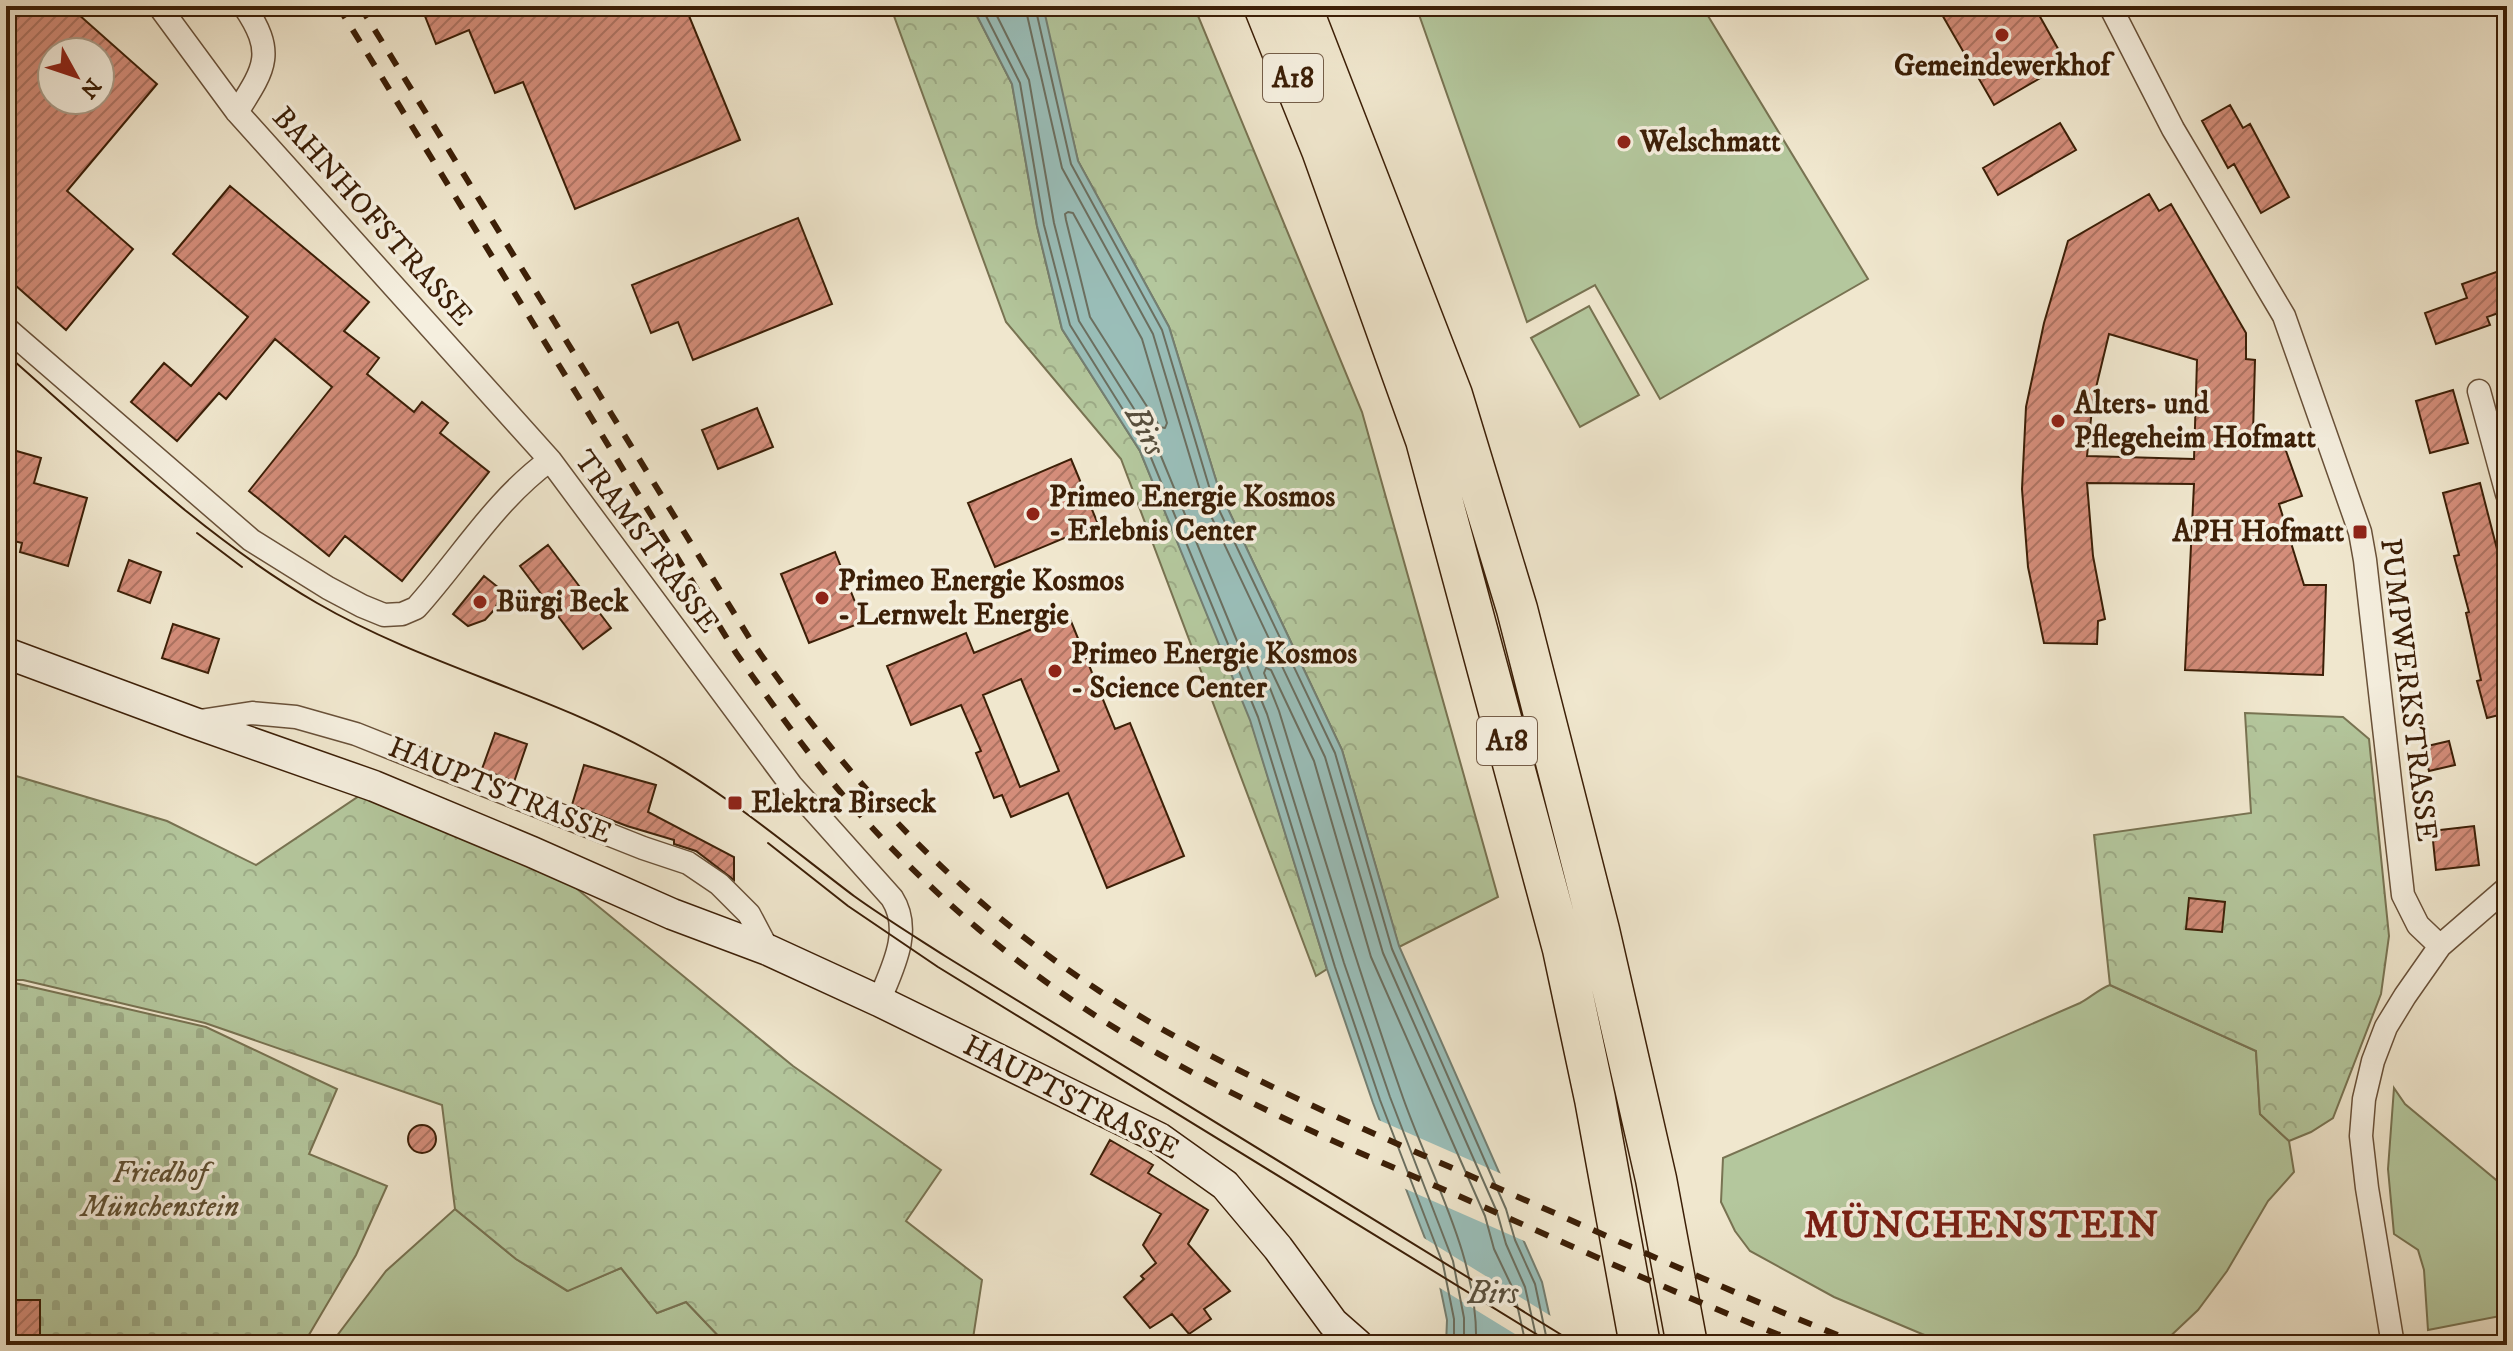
<svg xmlns="http://www.w3.org/2000/svg" width="2513" height="1351" font-family="'IM FELL DW Pica',serif">
<style>
.green{fill:#b4c79d;stroke:#787352;stroke-width:2}
.forest{fill:url(#forest-crowns);stroke:#787352;stroke-width:2}
.cemetery{fill:url(#cemetery-stones);stroke:#787352;stroke-width:2}
.water{fill:#9abfba;stroke:#747f72;stroke-width:2}
.pier{fill:#f0e7ce}
.lines{fill:none;stroke-linecap:round;stroke-linejoin:round}
.shore{stroke:#6b6f60;stroke-width:2}
.building{fill:url(#building-hatch);stroke:#3c1f07;stroke-width:2;fill-rule:evenodd}
.street-casing{stroke:#695139;stroke-width:25}
.secondary-casing{stroke:#3c1f07;stroke-width:33}
.highway-casing{stroke:#3c1f07;stroke-width:43}
.street{stroke:#f5efdf;stroke-width:22}
.secondary{stroke:#f5efdf;stroke-width:30}
.highway{stroke:#f0e7ce;stroke-width:40}
.tram{stroke:#3c1f07;stroke-width:2}
.rail{stroke:#3c1f07;stroke-width:6;stroke-dasharray:14 14;stroke-linecap:butt}
.poi-dot{fill:#8f2418;stroke:#f5efdf;stroke-width:3}
.labels{text-anchor:middle;dominant-baseline:central;stroke-width:7;stroke-linejoin:round;paint-order:stroke}
.shield{fill:#f5efdf;stroke:#745d48;stroke-width:2}
.shield-label{font-size:28px;font-weight:bold;fill:#3c1f07}
.poi-label{font-size:30px;font-weight:bold;fill:#3c1f07;stroke:#f5efdf;text-anchor:start}
.street-label{font-size:30px;fill:#3c1f07;stroke:#f5efdf}
.park-label{font-size:30px;font-style:italic;fill:#605134;stroke:#f5efdf}
.water-label{font-size:32px;font-style:italic;fill:#584f3d;stroke:#f5efdf}
.district-label{font-size:38px;font-weight:bold;letter-spacing:2px;fill:#7a1f14;stroke:#f5efdf}
</style>
<defs>
<pattern id="forest-crowns" width="20" height="18" patternUnits="userSpaceOnUse" patternTransform="scale(2)"><rect width="20" height="18" fill="#b4c79d"/><path d="M2 6a3 3 0 1 1 6 0M12 15a3 3 0 1 1 6 0" fill="none" stroke="#9caa86"/></pattern>
<pattern id="cemetery-stones" width="16" height="16" patternUnits="userSpaceOnUse" patternTransform="scale(2)"><rect width="16" height="16" fill="#b4c79d"/><path d="M2 7V4a2 2 0 0 1 4 0v3zM10 15v-3a2 2 0 0 1 4 0v3z" fill="#9caa86"/></pattern>
<pattern id="building-hatch" width="6" height="6" patternUnits="userSpaceOnUse" patternTransform="scale(2)"><rect width="6" height="6" fill="#d48d7a"/><path d="M-1 1l2-2M0 6l6-6M5 7l2-2" fill="none" stroke="#ad7362"/></pattern>
</defs>
<rect width="100%" height="100%" fill="#f0e7ce"/>
<filter id="stains"><feTurbulence type="fractalNoise" baseFrequency=".0025" numOctaves="4"/><feColorMatrix values="0 0 0 0 .2 0 0 0 0 .09 0 0 0 0 .02 0 0 0 .5 -.17"/></filter>
<radialGradient id="worn" r=".72"><stop offset=".6" stop-color="#630" stop-opacity="0"/><stop offset="1" stop-color="#630" stop-opacity=".3"/></radialGradient>
<path class="green" d="M1416,6h286l166,273 -208,120 -65,-114 -68,37z
M1589,306l50,89 -59,32 -49,-89z
M2110,985l146,66 4,63 29,27 5,31 -26,29 -41,70 -29,39 -37,35h-211l-28,-11 -88,-37 -84,-46 -15,-20 -14,-29 2,-44 357,-155c10,-5 19,-14 30,-18z
M2394,1088l11,16 102,85v128l-7,-1 -72,14 -4,-60 -6,-20 -24,-16 -6,-65z
M455,1209l61,50 51,32 54,-23 36,45 29,-11 41,43h-397l56,-74z"/>
<path class="forest" d="M893,6h79l40,78 25,142 25,103 78,122 109,264 78,254 -11,7 -195,-517 -115,-137 -112,-306z
M1041,6h153l168,406 136,485 -99,50 -57,-197 -123,-260 -50,-163 -91,-166z
M2245,713l98,4 26,22 20,197 -8,58 -48,124 -22,14 -22,9 -29,-27 -4,-63 -146,-66 -16,-150 157,-22z
M6,773l161,48 89,44 118,-79 158,66 261,214 148,104 -35,51 76,59 -10,65h-245l-41,-43 -29,11 -36,-45 -53,23 -52,-32 -61,-50 -13,-104 -237,-82 -182,-43h-17z"/>
<path class="cemetery" d="M6,981l200,46 131,62 -28,65 78,32 -31,69 -53,90h-297z"/>
<path class="water" d="M972,6h69l3,4 34,151 91,166 50,163 123,260 57,196 115,260 8,31 20,45 14,63h-110l1,-25 -11,-53 -63,-164 -46,-134 -77,-249 -110,-269 -78,-122 -25,-103 -25,-142z"/>
<path class="pier" d="M1374,1118l130,57 14,30 11,38 -128,-56z
M1419,1235l135,83 6,27h-27l-98,-60 -3,-17z"/>
<g class="lines">
<path class="shore" d="M981,6l39,77 24,142 26,100 77,123 111,269 77,250 45,133 63,164 11,55v26
M992,6l37,74 25,143 25,98 77,123 111,270 77,249 46,134 63,164 11,57v27
M1025,6l37,162 91,166 49,163 123,260 58,196 114,259 9,32 19,43 13,58
M1035,6l36,158 91,166 49,163 124,260 57,196 114,260 9,31 20,44 13,61
M1068,212l5,1 69,126 25,84 -2,5 -5,-1 -70,-110 -24,-97 -1,-6z
M1476,1345c3,-89 -47,-171 -75,-253 -44,-126 -83,-254 -122,-381l-15,-38 2,-5 5,2 43,91 57,196 114,259 9,33 20,42 12,54"/>
</g>
<path class="building" d="M6,6h63l88,78 -90,107 66,58 -67,81 -60,-53zM52,52h48v48h-48z
M421,6h264l55,134 -165,69 -52,-127 -28,11 -26,-63 -33,14z
M1937,6h97l32,57 -72,42z
M2230,105l13,23 7,-4 39,73 -28,16 -27,-49 -6,4 -26,-47z
M2060,123l16,27 -78,45 -15,-27z
M230,186l139,116 -25,29 35,27 -12,16 47,38 8,-10 26,21 -8,10 49,39 -87,109 -57,-45 -16,20 -80,-65 83,-104 -57,-48 -49,60 -7,-6 -42,48 -46,-39 33,-39 27,23 57,-69 -75,-63z
M2149,194l10,17 12,-7 75,129v26l9,1 -2,74h27l22,62 -23,8 25,81h22l-3,90 -138,-5 9,-186 -107,-1 6,73 12,63 -7,2 -1,23 -53,-1 -16,-76 -6,-78 4,-82 18,-84 24,-82zM2109,334l88,26 -3,99 -107,-3 6,-56z
M798,218l34,86 -139,56 -15,-38 -27,11 -19,-48z
M2502,270l5,15v25l-20,7 3,8 -54,19 -11,-31 42,-15 -5,-14z
M2453,390l15,53 -38,10 -14,-52z
M757,408l16,39 -55,22 -16,-39z
M6,448l35,10 -7,25 53,15 -19,68 -48,-14 2,-9 -16,-4z
M1071,459l27,65 -103,43 -27,-64z
M2480,483l27,105v125l-20,5 -10,-37 4,-1 -15,-67 3,-1 -15,-56 5,-1 -16,-62z
M548,545l63,83 -28,21 -63,-83z
M835,552l28,70 -54,21 -28,-69z
M129,560l32,12 -11,31 -32,-12z
M484,576l15,12 1,8 -5,13 -10,11 -17,6 -15,-12z
M1068,614l47,115 15,-6 54,133 -77,32 -39,-95 -57,24 -9,-22 -8,3 -18,-45 5,-2 -20,-46 -50,20 -24,-59 79,-33 8,20zM1021,679l38,92 -39,16 -37,-92z
M173,624l46,15 -11,34 -46,-15z
M495,733l32,11 -13,38 -32,-13z
M2449,741l6,24 -26,6 -6,-24z
M584,765l72,20 -8,27 86,45v23l-38,-29 -22,-7v-4l-47,-14 -55,-21z
M2474,826l5,39 -43,5 -4,-39z
M2189,898l36,4 -3,30 -36,-3z
M408 1139a14 14 0 1 1 28 0a14 14 0 1 1-28 0Z
M1110,1140l43,25 -5,8 60,37 -20,34 42,47 -26,18 7,10 -22,15 -17,-20 -22,14 -26,-31 20,-18 -3,-3 15,-13 -13,-18 18,-31 -70,-40z
M6,1300h34v36l-34,1z"/>
<g class="lines">
<defs>
<path id="street" d="M159,6l78,106 313,348 241,325 101,113c21,33 0,71 -13,103
M2110,6l63,123 111,187 76,216 5,28 38,335 15,30 22,21
M237,112c28,-44 39,-59 7,-106
M6,328l245,212 77,48 34,18 22,9 18,-1 14,-6c45,-50 79,-108 134,-148
M2479,391l28,103
M193,722l59,-9 44,4 60,17 287,114 45,15 31,21 30,30 19,36
M2393,1345l-26,-157 -6,-52 3,-37 9,-38 13,-34 19,-31 35,-50 67,-58"/>
<path id="secondary" d="M6,653l186,69 182,64 158,66 140,62 96,36 111,51 280,137 66,47 53,63 55,75 25,22"/>
<path id="highway" d="M1264,6l58,144 104,290 137,509 32,150 45,246
M1301,6l151,389 65,214 82,321 57,249 31,166"/>
</defs>
<use href="#street" class="street-casing"/>
<use href="#secondary" class="secondary-casing"/>
<use href="#highway" class="highway-casing"/>
<use href="#street" class="street"/>
<use href="#secondary" class="secondary"/>
<use href="#highway" class="highway"/>
<path class="tram" d="M6,354c100,87 196,182 311,249 107,62 229,90 336,150 73,40 135,93 201,143 29,21 60,40 91,60l633,389
M197,533l45,34
M768,843l80,63 90,61 616,378"/>
<path class="rail" d="M338,6l398,647c34,48 68,96 106,141 76,88 166,167 265,229 114,72 240,124 363,178 111,49 222,100 335,144
M360,6l390,633c83,120 170,220 288,309 136,103 297,168 453,237 123,54 246,110 371,160"/>
</g>
<g class="poi-dot">
<circle cx="2002" cy="35" r="8"/>
<circle cx="1624" cy="142" r="8"/>
<circle cx="2058" cy="421" r="8"/>
<circle cx="1033" cy="514" r="8"/>
<rect x="2352" y="524" width="16" height="16" rx="4"/>
<circle cx="822" cy="598" r="8"/>
<circle cx="480" cy="602" r="8"/>
<circle cx="1055" cy="671" r="8"/>
<rect x="727" y="795" width="16" height="16" rx="4"/>
</g>
<g class="labels">
<g class="shield">
<rect x="1263" y="54" width="60" height="48" rx="6"/>
<rect x="1477" y="717" width="60" height="48" rx="6"/>
</g>
<g class="shield-label">
<text x="1293" y="78">A18</text>
<text x="1507" y="741">A18</text>
</g>
<g class="poi-label">
<text x="2002" y="66" text-anchor="middle">Gemeindewerkhof</text>
<text x="1640" y="142">Welschmatt</text>
<text x="2074" y="404">Alters- und<tspan x="2074" dy="34">Pflegeheim Hofmatt</tspan></text>
<text x="1049" y="497">Primeo Energie Kosmos<tspan x="1049" dy="34">- Erlebnis Center</tspan></text>
<text x="2344" y="532" text-anchor="end">APH Hofmatt</text>
<text x="838" y="581">Primeo Energie Kosmos<tspan x="838" dy="34">- Lernwelt Energie</tspan></text>
<text x="496" y="602">Bürgi Beck</text>
<text x="1071" y="654">Primeo Energie Kosmos<tspan x="1071" dy="34">- Science Center</tspan></text>
<text x="751" y="803">Elektra Birseck</text>
</g>
<g class="street-label">
<text transform="translate(372 217) rotate(48)">BAHNHOFSTRASSE</text>
<text transform="translate(646 542) rotate(53)">TRAMSTRASSE</text>
<text transform="translate(2408 690) rotate(83)">PUMPWERKSTRASSE</text>
<text transform="translate(500 791) rotate(22)">HAUPTSTRASSE</text>
<text transform="translate(1071 1098) rotate(27)">HAUPTSTRASSE</text>
</g>
<g class="park-label">
<text x="160" y="1173">Friedhof<tspan x="160" dy="34">Münchenstein</tspan></text>
</g>
<g class="water-label">
<text transform="translate(1145 431) rotate(63)">Birs</text>
<text x="1493" y="1294">Birs</text>
</g>
<g class="district-label">
<text x="1982" y="1226">MÜNCHENSTEIN</text>
</g>
</g>
<rect width="2513" height="1351" fill="none" stroke="#f0e7ce" stroke-width="32"/>
<rect x="8" y="8" width="2497" height="1335" fill="none" stroke="#3c1f07" stroke-width="4"/>
<rect x="16" y="16" width="2481" height="1319" fill="none" stroke="#3c1f07" stroke-width="2"/>
<g transform="translate(76 76) rotate(130)"><circle r="38" fill="#f5efdf" stroke="#ab9c89" stroke-width="2"/>
<path d="M0-6L14 30L0 20L-14 30Z" fill="#8f2418"/>
<text y="-12" font-size="22" font-weight="bold" text-anchor="middle" fill="#3c1f07">N</text>
</g>
<rect width="100%" height="100%" filter="url(#stains)"/>
<rect width="100%" height="100%" fill="url(#worn)"/>
</svg>
